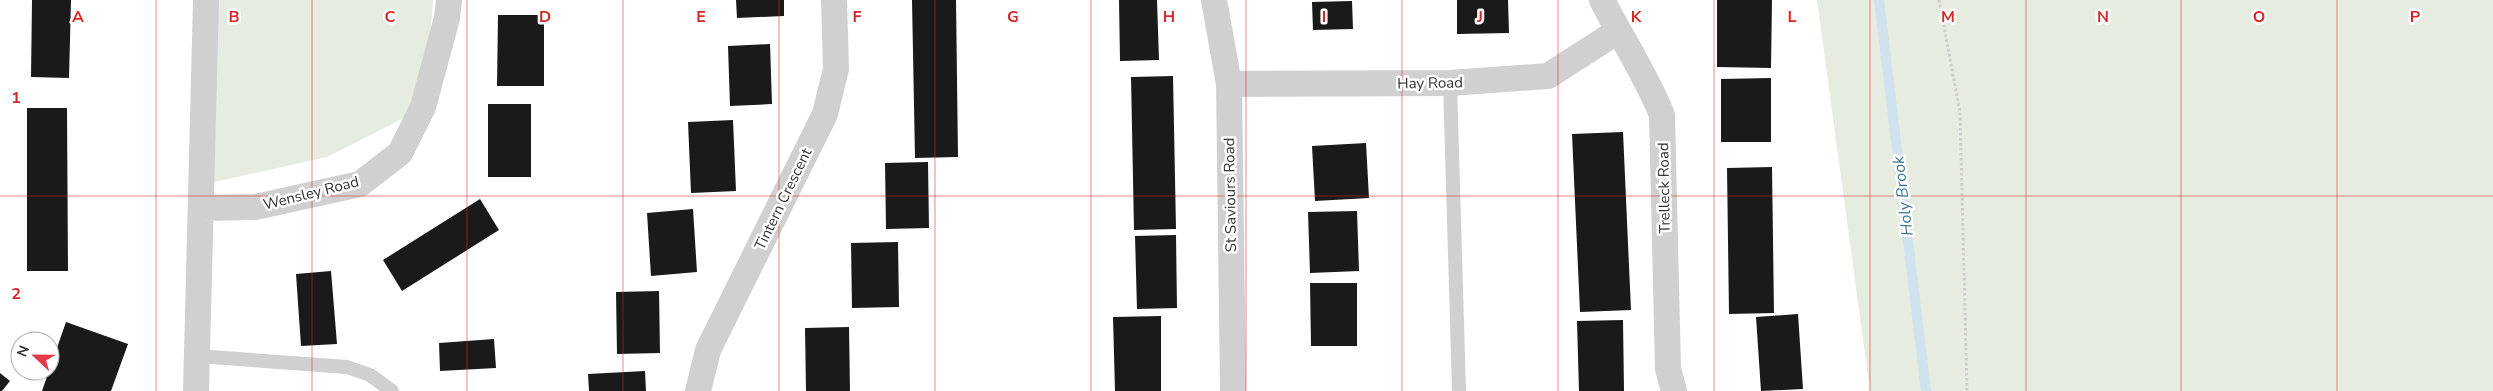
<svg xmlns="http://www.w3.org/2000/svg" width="2493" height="391" font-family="'Nunito Sans',sans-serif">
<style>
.green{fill:#e6ecdf}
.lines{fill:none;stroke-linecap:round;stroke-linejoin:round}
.stream{stroke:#cfe2ee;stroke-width:10}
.building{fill:#1a1a1a}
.path{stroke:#cdcdcd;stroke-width:3;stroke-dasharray:2.5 2.5;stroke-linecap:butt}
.service{stroke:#d0d0d0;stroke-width:14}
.minor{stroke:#d0d0d0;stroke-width:26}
.grid{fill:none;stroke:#d62828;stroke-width:1;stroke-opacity:0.55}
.labels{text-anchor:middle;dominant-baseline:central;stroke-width:5;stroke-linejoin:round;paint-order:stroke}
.street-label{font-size:15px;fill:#333;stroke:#fff}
.water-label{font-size:16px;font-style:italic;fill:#3f7597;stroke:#fff}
.grid-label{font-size:16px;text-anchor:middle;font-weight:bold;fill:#d62828;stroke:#fff;stroke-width:5;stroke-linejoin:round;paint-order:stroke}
</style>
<rect width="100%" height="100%" fill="#fff"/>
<path class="green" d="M218,0h215l-3,40 -24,77 -79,40 -113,25z
M1817,0h676v391h-623z"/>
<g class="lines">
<path class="stream" d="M1879,0l47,391"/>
</g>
<path class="building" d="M32,0h39l-2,78 -38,-1z
M736,0h48v16l-47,2z
M912,0h44l2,157 -43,1z
M1119,0h38l2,60 -39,1z
M1457,0h51l1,33 -52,1z
M1717,0h55l-1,68 -54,-1z
M1352,1l1,28 -40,1 -1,-28z
M498,15h46v71h-47z
M770,44l2,60 -42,2 -2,-60z
M1173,76l3,153 -42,1 -3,-153z
M1771,78v64h-50v-63z
M488,104h43v73h-43z
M27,108h40l1,163h-41z
M733,120l3,71 -45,2 -3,-71z
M1623,132l8,178 -51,2 -8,-178z
M1366,143l3,55 -54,3 -3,-55z
M928,162l1,66 -43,1 -1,-66z
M1772,167l2,146 -45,1 -2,-146z
M480,199l19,31 -97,61 -19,-31z
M693,209l4,63 -46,4 -4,-63z
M1357,211l2,60 -49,2 -2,-61z
M1176,235l1,73 -40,1 -2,-73z
M898,242l1,65 -47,1 -1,-65z
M331,271l6,73 -36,2 -5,-72z
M1310,283h47v63h-46z
M659,291l1,62 -43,1 -1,-62z
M1798,314l5,75 -42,2 -5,-74z
M1161,316v75h-46l-2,-74z
M1623,320l1,71h-45l-2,-70z
M66,322l62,22 -17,47h-69z
M849,327l1,64h-44l-1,-63z
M494,339l2,29 -56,3 -1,-28z
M645,371l1,20h-57l-1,-17z
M0,373l10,8 -8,10h-2z"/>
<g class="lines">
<path class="path" d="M1939,0l21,112 7,279"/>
<path class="service" d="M1450,83l9,308
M197,356l150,11 23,8 22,16"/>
<path class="minor" d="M1214,0l15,84 4,307
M1602,0c20,39 44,75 60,115l6,254 6,22
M1229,84l221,-1 98,-7 70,-45
M201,208l54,-1 105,-23 40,-31 23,-46 24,-89 2,-18
M196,391l10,-391
M698,391l10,-41 117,-236 11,-45 -2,-69"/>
</g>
<path class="grid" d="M156,0v391M312,0v391M467,0v391M623,0v391M779,0v391M935,0v391M1091,0v391M1246,0v391M1402,0v391M1558,0v391M1714,0v391M1870,0v391M2026,0v391M2181,0v391M2337,0v391M0,196h2493"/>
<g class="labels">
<g class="street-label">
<text transform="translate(1430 83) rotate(-1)">Hay Road</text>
<text transform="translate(1664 188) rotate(-91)">Trelleck Road</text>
<text transform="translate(311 193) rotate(-14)">Wensley Road</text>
<text transform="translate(1230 195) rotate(-91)">St Saviours Road</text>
<text transform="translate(783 199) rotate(-64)">Tintern Crescent</text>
</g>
<g class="water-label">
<text transform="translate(1903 196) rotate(-97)">Holy Brook</text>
</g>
</g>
<g class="grid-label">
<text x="78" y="22">A</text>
<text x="234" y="22">B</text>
<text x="390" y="22">C</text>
<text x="545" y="22">D</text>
<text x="701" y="22">E</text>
<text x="857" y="22">F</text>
<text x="1013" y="22">G</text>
<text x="1169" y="22">H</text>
<text x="1324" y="22">I</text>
<text x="1480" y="22">J</text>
<text x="1636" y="22">K</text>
<text x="1792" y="22">L</text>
<text x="1948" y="22">M</text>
<text x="2103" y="22">N</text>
<text x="2259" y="22">O</text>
<text x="2415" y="22">P</text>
<text x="16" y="103">1</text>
<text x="16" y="299">2</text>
</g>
<g transform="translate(35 356) rotate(292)"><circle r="24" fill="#ffffff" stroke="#adadad"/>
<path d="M0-4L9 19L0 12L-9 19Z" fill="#e63946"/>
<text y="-8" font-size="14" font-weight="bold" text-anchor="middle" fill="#333333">N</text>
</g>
</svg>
